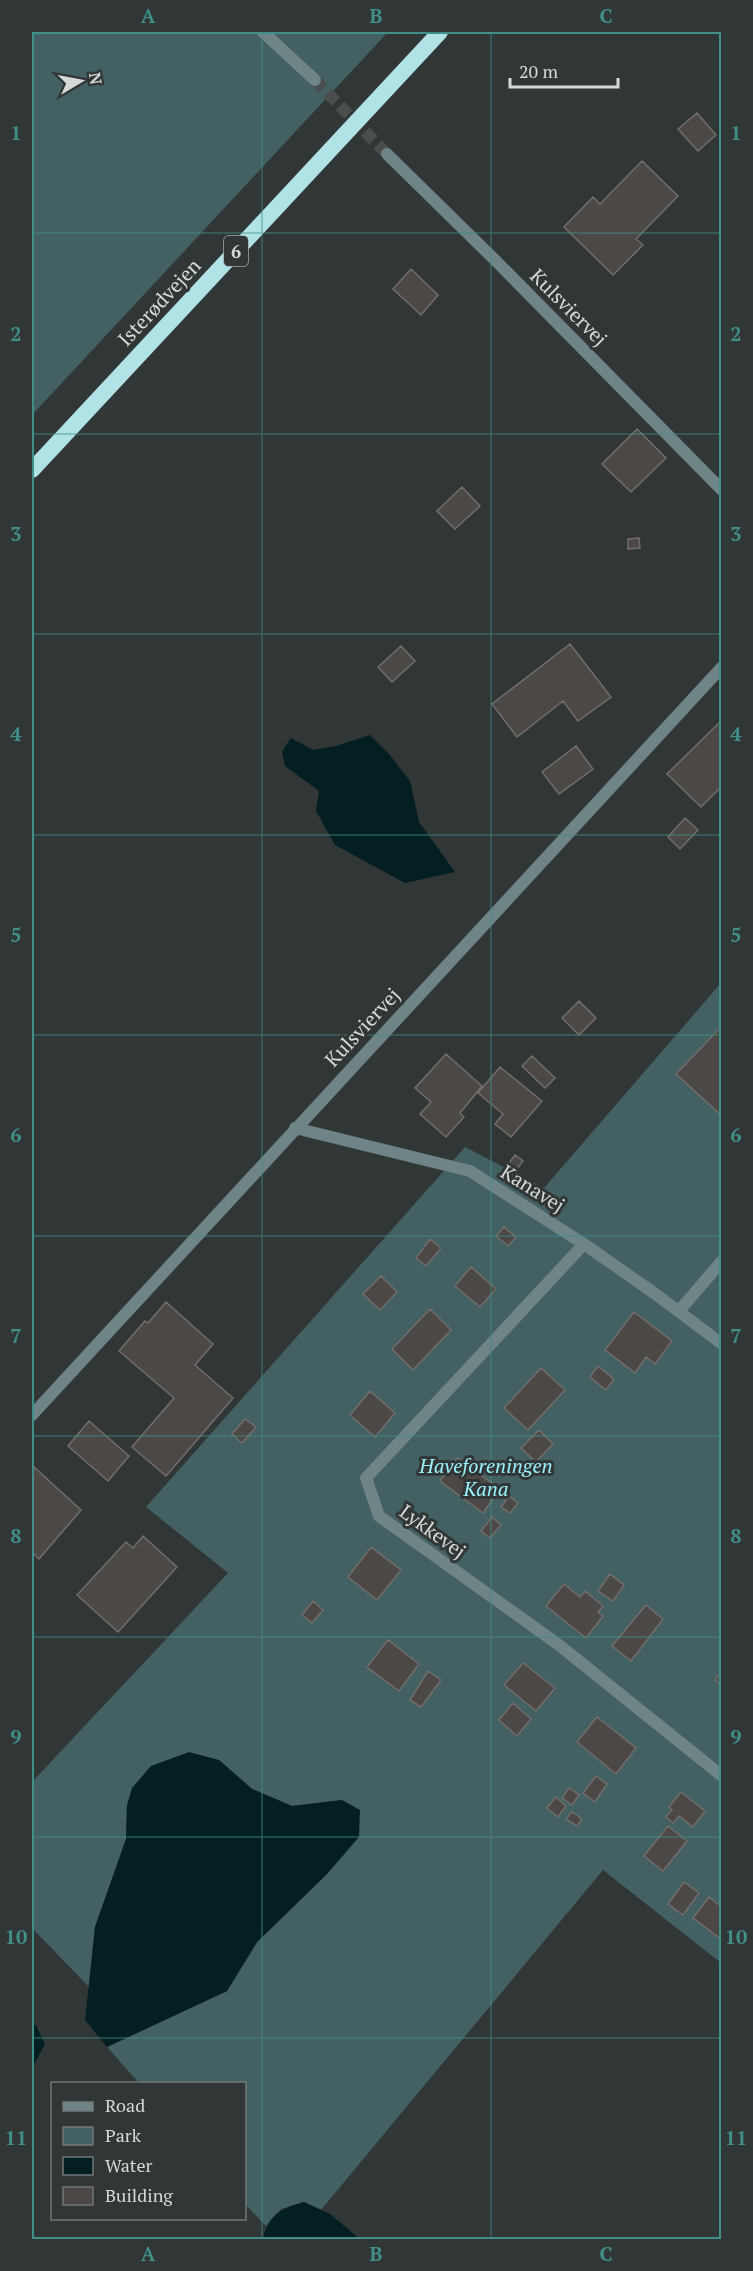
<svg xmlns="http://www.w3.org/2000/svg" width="753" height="2271" font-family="'PT Serif',serif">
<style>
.green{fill:#436063}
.water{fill:#041f22}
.building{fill:#4c4846;stroke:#726e6c;stroke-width:1.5}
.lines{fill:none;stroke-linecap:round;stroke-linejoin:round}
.tertiary-tunnel{stroke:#4a4e4f;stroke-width:12;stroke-dasharray:12 6;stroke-linecap:butt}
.service{stroke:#6e8486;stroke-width:12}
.tertiary{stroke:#6e8486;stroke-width:12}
.trunk{stroke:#b0e2e6;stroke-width:16}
.grid{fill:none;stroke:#418f89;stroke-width:1.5;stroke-opacity:0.55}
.labels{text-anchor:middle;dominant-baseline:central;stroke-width:6;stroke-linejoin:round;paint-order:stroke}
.shield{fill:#313636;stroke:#a4a8a9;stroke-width:1.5}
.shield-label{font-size:18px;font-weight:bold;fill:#d6d9da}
.street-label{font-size:20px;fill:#d6d9da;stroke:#313636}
.park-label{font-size:20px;font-style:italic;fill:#9af2fb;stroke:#313636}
.neatline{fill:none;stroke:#418f89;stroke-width:2}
.grid-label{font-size:20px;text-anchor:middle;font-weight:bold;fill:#418f89}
</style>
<rect width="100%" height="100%" fill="#313636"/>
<path class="green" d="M32,32h356l-356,383z
M721,983v980l-118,-93 -282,340 -17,-8 -23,7 -15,17 -21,-22 -1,-120 -105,-1 -32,-36 120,-56 30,-49 71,-69 14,-73 -50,6 -40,-17 -33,-29 -92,45 -1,34 -31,88 -6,60 -57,-59v-146l196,-209 -82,-66 319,-360 79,41z"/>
<path class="water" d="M370,735l19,19 21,27 9,41 36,50 -50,11 -70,-38 -19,-34 3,-20 -34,-25 -3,-14 9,-14 22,12 23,-4z
M189,1752l30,8 33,29 40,17 50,-6 18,10 -1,27 -31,36 -71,69 -30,49 -120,56 -22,-27 10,-93 31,-88 1,-34 5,-17 19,-22z
M32,2025h4l9,19 -13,24z
M304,2202l26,12 30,25h-97c6,-25 17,-30 41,-37z"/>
<path class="building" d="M697,113l19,22 -18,16 -20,-22z
M642,161l36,35 -42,43 7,6 -30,30 -49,-48 29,-30 7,7z
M411,269l27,26 -17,20 -28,-26z
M637,429l29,29 -35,34 -29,-28z
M462,487l18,19 -25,23 -18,-18z
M639,538l1,10 -12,1v-10z
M570,644l41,53 -33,24 -15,-20 -46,36 -25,-33z
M401,646l14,15 -23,21 -14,-15z
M722,720v66l-21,21 -34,-33z
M576,746l17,23 -34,25 -17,-22z
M685,818l13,12 -18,19 -12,-12z
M579,1001l17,17 -17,17 -17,-17z
M722,1026v90l-46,-42z
M446,1054l36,32 -22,27 4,4 -18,20 -26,-23 11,-12 -16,-14z
M532,1056l23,22 -10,10 -23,-22z
M500,1067l42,34 -31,36 -16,-13 8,-10 -25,-21z
M515,1155l8,6 -6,8 -8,-6z
M504,1227l12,10 -8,9 -12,-10z
M430,1239l11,9 -15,18 -10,-8z
M471,1267l25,22 -16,18 -25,-21z
M381,1276l16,16 -17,18 -17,-16z
M166,1302l47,42 -18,21 38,33 -67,78 -34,-29 42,-49 -55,-47 26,-30 3,2z
M430,1309l21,21 -38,40 -21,-21z
M634,1312l38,29 -17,23 -9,-7 -11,16 -30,-23z
M598,1366l16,13 -8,11 -16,-13z
M541,1368l24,22 -37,40 -24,-22z
M370,1391l25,22 -20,24 -25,-22z
M245,1419l11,8 -14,16 -10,-9z
M89,1421l40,35 -21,25 -40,-35z
M539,1430l14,14 -17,18 -15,-14z
M457,1458l43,31 -17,24 -43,-32z
M34,1467l47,43 -42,49 -7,-7v-82z
M509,1496l9,7 -8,10 -9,-6z
M492,1517l9,8 -11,13 -9,-7z
M143,1536l34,31 -59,65 -41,-37 49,-53 7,6z
M371,1547l30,23 -24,30 -29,-23z
M610,1574l14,11 -11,16 -15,-10z
M564,1584l16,13 5,-6 18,15 -5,6 5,4 -17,22 -40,-32z
M313,1601l10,9 -11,13 -10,-8z
M646,1605l17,14 -32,42 -19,-15z
M388,1640l31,24 -20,27 -32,-24z
M523,1663l32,25 -19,23 -32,-26z
M428,1671l13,9 -20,27 -11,-7z
M722,1672v13l-7,-5z
M513,1703l18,16 -14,17 -18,-16z
M597,1717l39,31 -20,26 -39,-32z
M596,1776l11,8 -12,18 -12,-9z
M569,1788l10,7 -7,10 -10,-7z
M681,1792l24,19 -12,16 -14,-11 -6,7 -7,-6 6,-7 -3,-3z
M556,1797l10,9 -8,11 -11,-9z
M572,1812l10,7 -5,7 -11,-7z
M668,1826l19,15 -24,30 -19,-15z
M684,1882l15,11 -16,22 -15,-11z
M709,1897l13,10v33l-29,-22z"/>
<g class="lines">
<path class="tertiary-tunnel" d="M315,80l72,74"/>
<path class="service" d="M295,1128l175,43 114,73 70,49 68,51
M584,1244l-218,234 13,38 180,129 163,131
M679,1311l43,-50"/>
<path class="tertiary" d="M263,32l52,48
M387,154l110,108 225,228
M32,1415l690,-748"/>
<path class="trunk" d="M32,470l408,-438"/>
</g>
<path class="grid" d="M262,32v2208M491,32v2208M32,233h690M32,434h690M32,634h690M32,835h690M32,1035h690M32,1236h690M32,1436h690M32,1637h690M32,1837h690M32,2038h690"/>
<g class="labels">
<rect class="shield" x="224" y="236" width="24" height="30" rx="4.5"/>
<g class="shield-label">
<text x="236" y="251">6</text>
</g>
<g class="street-label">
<text transform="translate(159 302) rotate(-47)">Isterødvejen</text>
<text transform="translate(569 307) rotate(45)">Kulsviervej</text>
<text transform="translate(362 1027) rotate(-47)">Kulsviervej</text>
<text transform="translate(533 1188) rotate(32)">Kanavej</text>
<text transform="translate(433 1531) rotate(36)">Lykkevej</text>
</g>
<g class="park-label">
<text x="486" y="1465">Haveforeningen<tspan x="486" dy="23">Kana</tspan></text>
</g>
</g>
<rect width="753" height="2271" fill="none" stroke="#313636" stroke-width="66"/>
<rect x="51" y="2082" width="195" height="138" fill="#313636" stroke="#737778" stroke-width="1.5"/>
<rect x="63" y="2102" width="30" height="9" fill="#6e8486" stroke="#737778" stroke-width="1.5"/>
<text x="105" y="2112" font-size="18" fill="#d6d9da">Road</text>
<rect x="63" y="2127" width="30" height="18" fill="#436063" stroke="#737778" stroke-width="1.5"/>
<text x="105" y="2142" font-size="18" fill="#d6d9da">Park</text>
<rect x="63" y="2157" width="30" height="18" fill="#041f22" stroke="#737778" stroke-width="1.5"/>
<text x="105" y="2172" font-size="18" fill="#d6d9da">Water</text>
<rect x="63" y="2187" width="30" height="18" fill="#4c4846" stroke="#737778" stroke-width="1.5"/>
<text x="105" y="2202" font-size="18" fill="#d6d9da">Building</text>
<g transform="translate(81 81) rotate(80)" stroke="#313636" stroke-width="4.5" paint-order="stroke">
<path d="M0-4.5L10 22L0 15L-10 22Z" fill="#d6d9da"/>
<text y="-9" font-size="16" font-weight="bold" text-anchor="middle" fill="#d6d9da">N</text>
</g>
<path d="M510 78v9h108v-9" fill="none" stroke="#d6d9da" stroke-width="3"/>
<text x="519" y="78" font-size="18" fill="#d6d9da" stroke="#313636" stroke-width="4.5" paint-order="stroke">20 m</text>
<rect x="33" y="33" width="687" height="2205" class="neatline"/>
<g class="grid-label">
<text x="148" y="23">A</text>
<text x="376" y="23">B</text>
<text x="606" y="23">C</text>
<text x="16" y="140">1</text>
<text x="736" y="140">1</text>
<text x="16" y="341">2</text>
<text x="736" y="341">2</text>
<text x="16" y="541">3</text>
<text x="736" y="541">3</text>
<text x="16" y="741">4</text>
<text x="736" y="741">4</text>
<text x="16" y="942">5</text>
<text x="736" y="942">5</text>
<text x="16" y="1142">6</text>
<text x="736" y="1142">6</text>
<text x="16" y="1343">7</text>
<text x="736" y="1343">7</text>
<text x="16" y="1543">8</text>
<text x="736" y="1543">8</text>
<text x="16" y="1744">9</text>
<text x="736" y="1744">9</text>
<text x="16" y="1944">10</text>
<text x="736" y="1944">10</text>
<text x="16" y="2145">11</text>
<text x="736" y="2145">11</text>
<text x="148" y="2261">A</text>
<text x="376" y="2261">B</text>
<text x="606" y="2261">C</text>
</g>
</svg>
